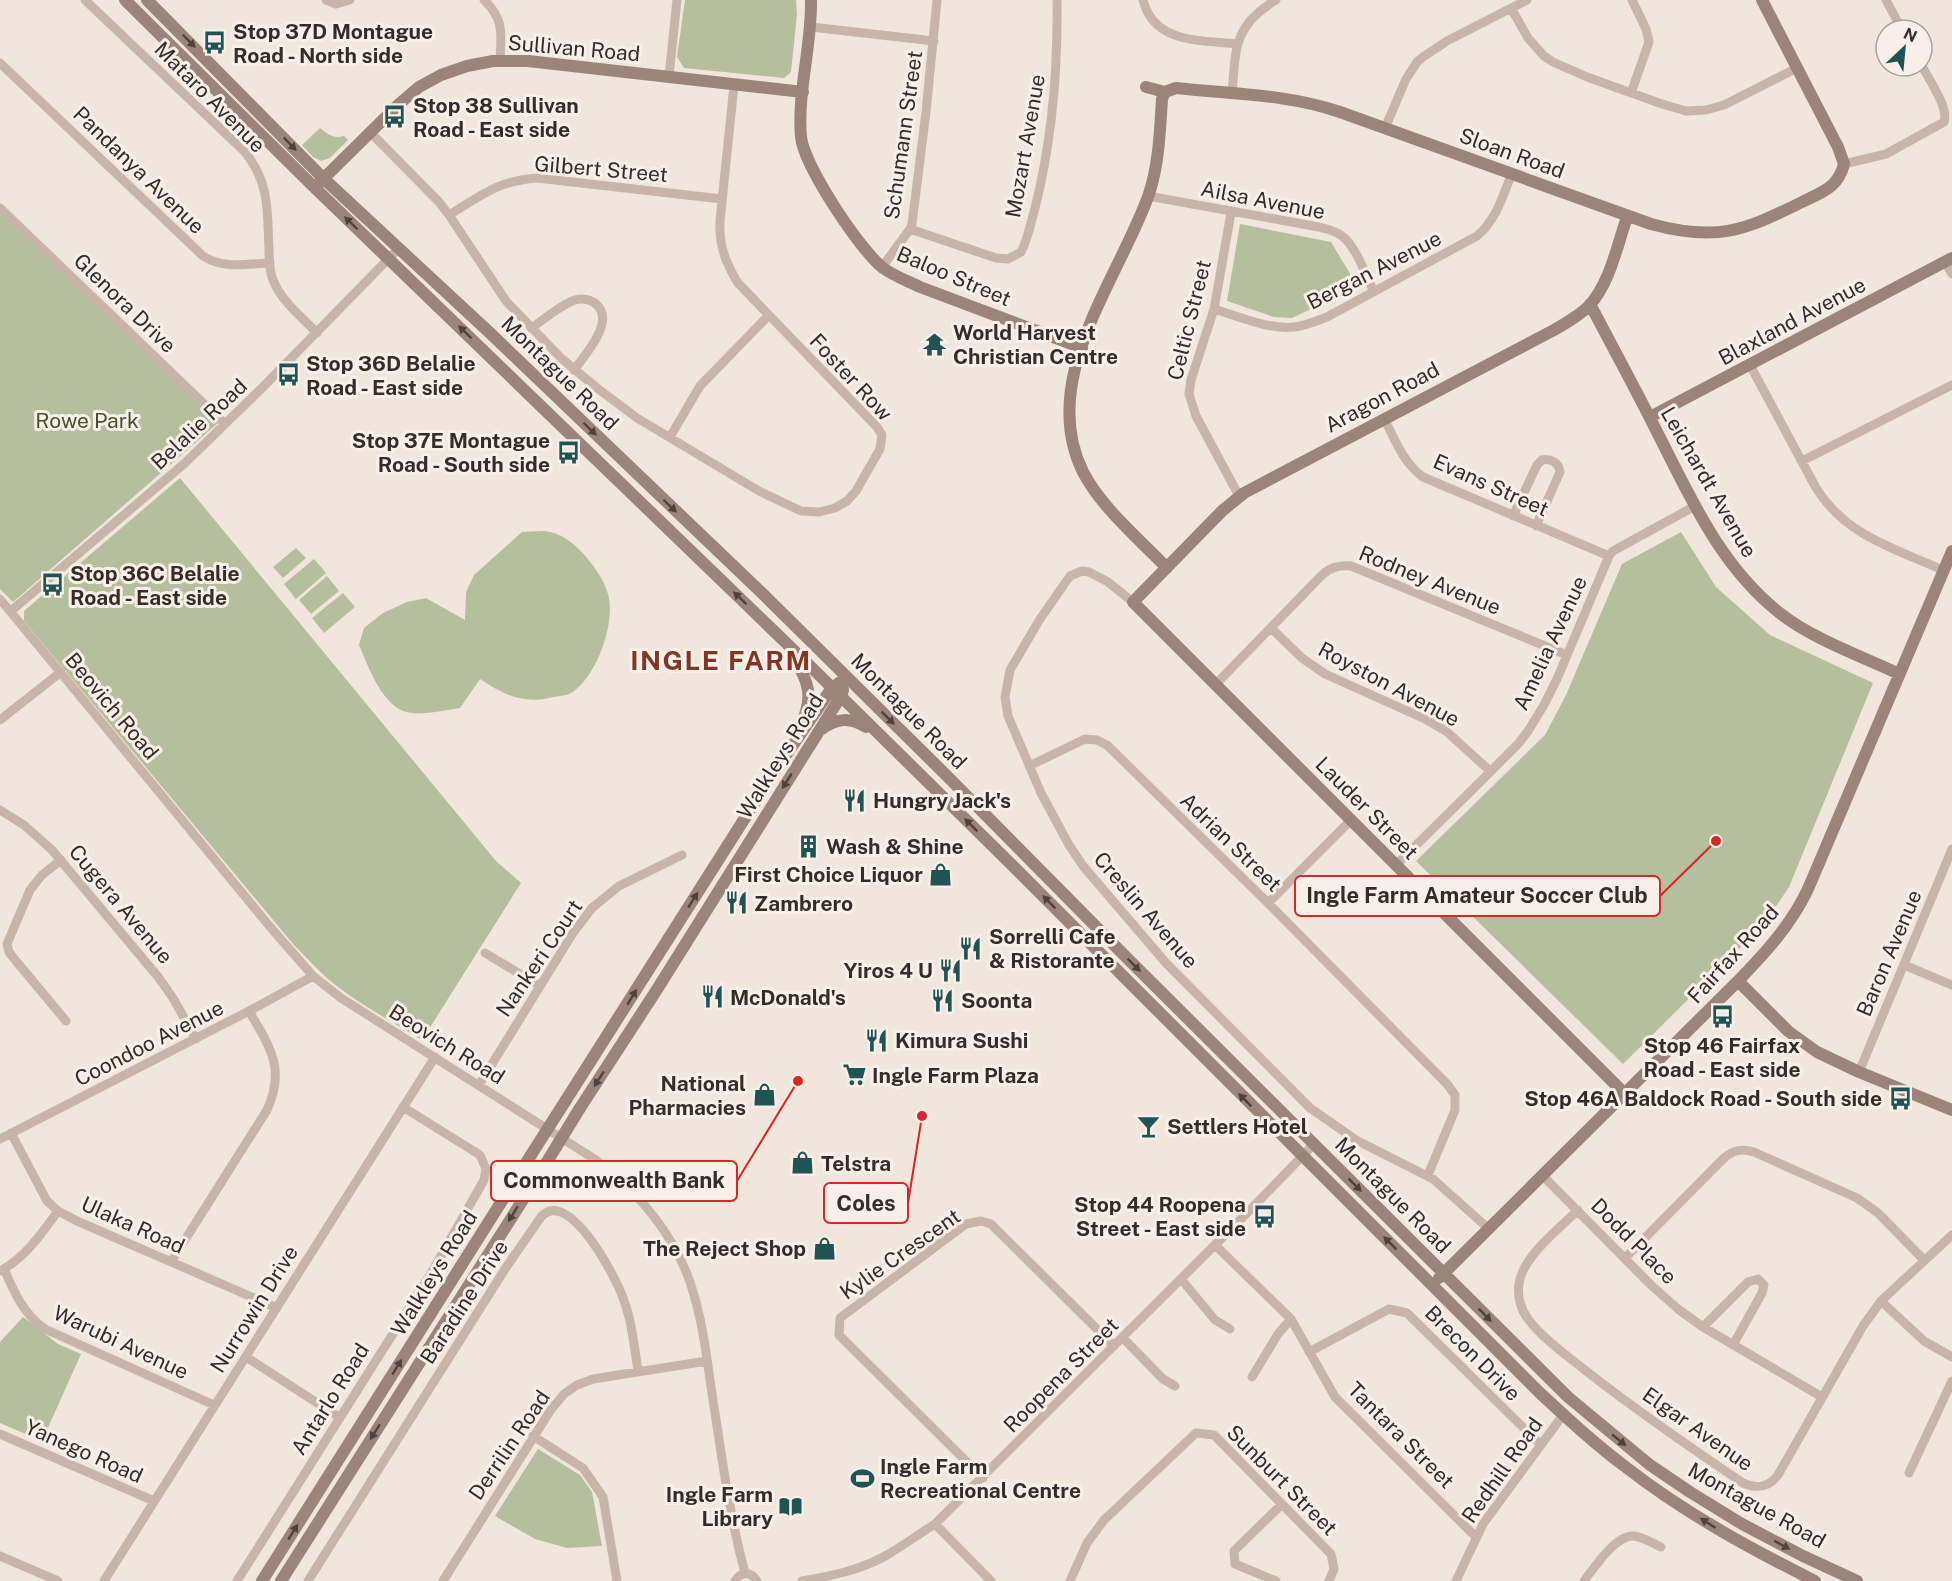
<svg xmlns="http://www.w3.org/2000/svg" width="1952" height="1581" font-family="'Public Sans',sans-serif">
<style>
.green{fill:#b5be9d}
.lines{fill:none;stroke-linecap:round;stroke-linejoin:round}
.street{stroke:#c8b5a9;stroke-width:9}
.secondary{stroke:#9b857a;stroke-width:12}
.secondary-bridge{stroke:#9b857a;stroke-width:12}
.oneway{fill:#4e423c}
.labels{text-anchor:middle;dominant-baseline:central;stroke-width:6;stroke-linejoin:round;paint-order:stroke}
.poi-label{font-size:21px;font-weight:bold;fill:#352c28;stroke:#f8f0e8;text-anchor:start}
.street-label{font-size:21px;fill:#352c28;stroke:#f8f0e8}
.park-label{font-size:21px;fill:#46522e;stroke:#f8f0e8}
.district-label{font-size:27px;font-weight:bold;letter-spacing:1.5px;fill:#7f3726;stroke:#f8f0e8}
.leader{fill:none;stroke:#d62828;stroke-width:2}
.callout-dot{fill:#d62828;stroke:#f8f0e8;stroke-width:2}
.callout{fill:#f8f0e8;stroke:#d62828;stroke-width:2}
.callout-label{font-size:22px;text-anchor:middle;font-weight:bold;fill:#352c28}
</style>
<rect width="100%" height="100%" fill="#f0e6dc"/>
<path class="green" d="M685,0h111l1,14 -6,58 -7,6 -100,-10 -7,-11z
M320,128c8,6 13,11 24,8l4,4 -18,18 -9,3 -8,-4 -11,-12z
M0,214l218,209 -205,179 -13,-13z
M1240,224l91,18 27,45 -66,31 -18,-1 -47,-16z
M180,478l316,383 25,22 -99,157c-32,-20 -66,-37 -95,-62 -11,-10 -22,-22 -33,-33l-270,-324v-10z
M522,532c9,0 20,-2 28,0 15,3 28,15 37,26 9,11 17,22 21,36 8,28 -11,83 -37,99 -5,3 -12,3 -18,4 -30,8 -48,-2 -73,-18l-20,29c-15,2 -42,9 -57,3 -22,-9 -35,-45 -44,-66l5,-17 19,-15 24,-11 19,-4 39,22 1,-28 8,-17z
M1681,532l35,55 54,48 103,48 -84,204 -12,18 -26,32 -128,127 -207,-203 129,-126 21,-40 56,-131z
M296,548l10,10 -23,20 -10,-11z
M314,559l12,14 -30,26 -12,-15z
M327,576l12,15 -28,23 -12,-14z
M343,593l12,14 -31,26 -12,-15z
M23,1317l35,27 23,10 -39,87 -42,-18v-81z
M538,1449l42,26 12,17 10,54 -35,2 -32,-9 -40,-23z"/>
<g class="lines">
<path class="street" d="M85,0l160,152c25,32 22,58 24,96 0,11 0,22 4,32 8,21 29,37 44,53
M326,0l10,4 14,-4
M484,0c21,20 17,34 16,61
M1143,0c11,44 58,40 94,44
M1886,0l16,30
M1511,8l17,30 16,18 9,6 34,15 75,27 24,7 20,-1 18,-5 73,-37
M811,27l123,14
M0,63l203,193c20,13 43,8 67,7
M669,76l8,-76
M1631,93l18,-51 -3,-13 -14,-29
M1232,94c4,-46 1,-68 44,-94
M1385,128l21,-49 11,-17 6,-5 24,-16 80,-41
M370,132l69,70 10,13 57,86 55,57 36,30 40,30 122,73 42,20 18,1 16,-4 12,-7 9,-10 24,-42 2,-14 -5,-8 -139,-144c-13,-21 -19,-38 -18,-62l14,-136
M1844,164l42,-10 58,-32c5,-15 -15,-42 -22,-56
M1148,196l171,31c8,2 17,4 23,9 14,10 24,40 32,56
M0,208l225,216
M1231,213l-17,96 -23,71 -2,14 7,22 43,80
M449,215c33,-20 48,-34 88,-37l185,21
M910,229l86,29 12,1 13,-7c7,-13 9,-27 13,-40 18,-69 24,-141 23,-212
M1945,262l7,12
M882,267l28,-38 2,-5 14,-112 11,-112
M1214,309c23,7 56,21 80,18 12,-1 22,-6 33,-10l150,-81c19,-16 26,-40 35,-63
M531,328c14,-9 29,-23 44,-28 7,-2 16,-1 22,5 18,17 -12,50 -23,65
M1750,365l65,121c29,49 78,62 128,84
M1384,418c10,20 20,46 39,59l186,79
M670,437l30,-51 68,-70
M1802,461l150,-76
M1513,516l24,-51 5,-5c9,-2 17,3 18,12l-24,54
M0,599l271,329 42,48 28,22 255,162c45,34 83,80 98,135 8,27 12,56 16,85 10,64 18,130 35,193
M1133,602l-25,-20 -19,-10 -7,-1 -12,5 -30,43 -30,51 -5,27 3,19 33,77 28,52 14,21 83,97 144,145 46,32 77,39 56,50
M11,611l174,-148 77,-75 137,-140
M1271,628l31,30 23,16 100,45 21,12 44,40
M1216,684l106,-109c9,-8 17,-10 29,-9l216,89
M0,720l61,-48
M1029,766l56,-27 12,1 10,5 161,158 179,181 8,11v15l-27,65
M0,810l24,15 28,25 107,128 14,20 23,41
M61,860l-19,15 -12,15 -23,54 2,8 7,9 50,60
M1396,865l75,-74 48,-48 9,-12 16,-26 13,-26 52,-123 4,-5 82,-45
M1268,903l83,-83
M485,953l55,33
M1904,965l48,20
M1859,1072l93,-223
M479,1085l94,-152 19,-25 27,-22 63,-31
M11,1133l36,68 11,10 19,10 200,87
M0,1139l249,-128 64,-35
M1543,1176l108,109 27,24 25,18 119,70
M1578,1210c-19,19 -56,47 -59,74 -2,12 2,26 9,35 15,20 42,39 62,55 49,38 101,74 153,109 14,6 25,5 35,-8l85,-149 18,-25 71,-66
M1215,1245l76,74 44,78 141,140
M1625,1258l99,-100c9,-8 18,-10 30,-6l103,46 21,15 46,47
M171,1262l96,-152c19,-41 3,-63 -18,-99
M4,1269c10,23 20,46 41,60l169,76
M0,1271c25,-13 42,-38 58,-60
M1181,1279l34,41 15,9
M1881,1301l43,40 28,16
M1703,1327l45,-45 10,-3 6,6 -2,8 -29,52
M1123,1338l40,41 12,7
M1309,1352l80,-43 18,4 134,132
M246,1357l93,60
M1252,1377l26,-43 13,-15
M0,1434l154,67
M533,1436l50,32 20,29 14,84
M1909,1473l43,-92
M983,1478l-144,-143 1,-17 126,-94 15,-3 10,3 123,122
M935,1524l56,57
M0,1556l58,25
M104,1581l331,-524
M237,1581l193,-306 54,-95 2,-11 -6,-14 -77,-48
M308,1581l197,-312 36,-52c27,-31 75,60 82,81 9,23 11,48 15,73
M443,1581l107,-170 14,-17 13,-9 16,-6 114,-18
M735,1581c6,-10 16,-10 22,0
M802,1581c29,-5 59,-11 85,-26 17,-10 32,-21 48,-31l317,-316 62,-64
M1070,1581l17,-38 17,-23 92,-87 18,2 117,119 3,15 -5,12
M1276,1581l-41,-17 -1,-13 48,-47
M1456,1581l27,-57 80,-109
M1584,1581c10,-13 32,-47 50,-45 9,1 18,7 27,11"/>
<path class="secondary" d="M125,0l189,187 494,477 211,208 521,521c28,26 56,52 87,75 58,45 122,80 188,113
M147,0l176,178 167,155 275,263 184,182 179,181 440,438 82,68 40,27 52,32 61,32 54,25
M811,0c1,45 -14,93 -10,137 3,29 59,113 82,131 11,8 25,13 37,19l162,61
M1146,87l19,5 11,-4c55,6 112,6 164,24l311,112c65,18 93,7 151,-22 20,-10 36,-14 42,-38l-6,-17 -76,-147
M1165,92l-3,7c-2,31 -3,65 -13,95 -30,85 -112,185 -66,278 18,35 56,67 84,96
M319,183l80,-79 20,-17 22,-12 26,-9 26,-5h35l275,31
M1590,304c22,42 45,84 66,126 34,66 64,137 125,184 30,24 82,43 118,60
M1650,417l302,-159
M793,657c16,24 21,40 8,68
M822,729c15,-11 28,-12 44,-2
M1738,981l50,50 29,21 42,20 93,38
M1625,1094l-492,-492 89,-91 22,-18 310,-163c12,-7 25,-14 35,-24 21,-23 28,-60 38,-89
M566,1100l205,-323 61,-89 15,-11
M580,1108l76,-117 185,-295 2,-6
M1439,1278l299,-297c28,-29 53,-56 70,-92l144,-338
M262,1581l269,-426
M281,1581l264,-416"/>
<path class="secondary-bridge" d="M531,1155l35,-55
M545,1165l35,-57"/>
</g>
<defs><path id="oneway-solid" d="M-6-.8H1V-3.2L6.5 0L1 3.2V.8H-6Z" transform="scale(1.5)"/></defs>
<g class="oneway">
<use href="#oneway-solid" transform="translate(189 41) rotate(46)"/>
<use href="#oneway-solid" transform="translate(290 144) rotate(46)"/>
<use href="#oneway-solid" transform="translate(351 223) rotate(-136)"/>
<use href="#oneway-solid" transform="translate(465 332) rotate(-136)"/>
<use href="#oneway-solid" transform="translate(590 429) rotate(44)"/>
<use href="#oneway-solid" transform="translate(670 506) rotate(44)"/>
<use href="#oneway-solid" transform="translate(740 598) rotate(-136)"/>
<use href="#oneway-solid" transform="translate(888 718) rotate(45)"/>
<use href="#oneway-solid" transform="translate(787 781) rotate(122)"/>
<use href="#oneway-solid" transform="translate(971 825) rotate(-135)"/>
<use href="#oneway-solid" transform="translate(693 900) rotate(-58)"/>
<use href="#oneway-solid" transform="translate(1049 902) rotate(-135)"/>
<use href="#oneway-solid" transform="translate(1134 965) rotate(45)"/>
<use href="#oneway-solid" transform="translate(632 997) rotate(-59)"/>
<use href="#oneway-solid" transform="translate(599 1079) rotate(123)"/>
<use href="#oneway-solid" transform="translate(1245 1100) rotate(-135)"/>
<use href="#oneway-solid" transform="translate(1355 1185) rotate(45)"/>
<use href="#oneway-solid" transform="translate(513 1214) rotate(122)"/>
<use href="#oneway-solid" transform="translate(1390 1243) rotate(-135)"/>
<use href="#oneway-solid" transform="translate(1485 1315) rotate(45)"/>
<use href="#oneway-solid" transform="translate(397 1367) rotate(-58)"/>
<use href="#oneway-solid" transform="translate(375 1432) rotate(123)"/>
<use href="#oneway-solid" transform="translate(1619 1440) rotate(39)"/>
<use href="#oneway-solid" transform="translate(1708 1523) rotate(-147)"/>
<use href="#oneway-solid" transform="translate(293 1532) rotate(-58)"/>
<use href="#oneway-solid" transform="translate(1782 1545) rotate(28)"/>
</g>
<defs>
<symbol id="bus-bare" viewBox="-9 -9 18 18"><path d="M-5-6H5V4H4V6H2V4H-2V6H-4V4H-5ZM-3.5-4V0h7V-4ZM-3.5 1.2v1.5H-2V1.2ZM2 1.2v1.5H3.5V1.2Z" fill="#205354" stroke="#f8f0e8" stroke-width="2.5" paint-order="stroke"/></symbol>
<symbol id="temple-bare" viewBox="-9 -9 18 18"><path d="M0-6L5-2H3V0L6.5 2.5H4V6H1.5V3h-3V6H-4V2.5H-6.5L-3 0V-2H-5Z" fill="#205354" stroke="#f8f0e8" stroke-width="2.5" paint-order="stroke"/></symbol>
<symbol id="restaurant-bare" viewBox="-9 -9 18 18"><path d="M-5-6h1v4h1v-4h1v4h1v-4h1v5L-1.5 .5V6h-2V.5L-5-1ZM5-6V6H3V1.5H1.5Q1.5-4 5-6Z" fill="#205354" stroke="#f8f0e8" stroke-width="2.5" paint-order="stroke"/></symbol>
<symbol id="building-bare" viewBox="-9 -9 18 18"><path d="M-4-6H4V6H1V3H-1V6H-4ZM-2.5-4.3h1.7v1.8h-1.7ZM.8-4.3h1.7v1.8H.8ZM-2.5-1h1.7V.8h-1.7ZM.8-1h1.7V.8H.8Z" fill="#205354" stroke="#f8f0e8" stroke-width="2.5" paint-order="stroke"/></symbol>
<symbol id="shop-bare" viewBox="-9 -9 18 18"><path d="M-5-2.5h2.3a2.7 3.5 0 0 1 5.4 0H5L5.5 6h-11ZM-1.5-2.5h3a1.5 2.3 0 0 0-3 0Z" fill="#205354" stroke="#f8f0e8" stroke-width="2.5" paint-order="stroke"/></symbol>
<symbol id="supermarket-bare" viewBox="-9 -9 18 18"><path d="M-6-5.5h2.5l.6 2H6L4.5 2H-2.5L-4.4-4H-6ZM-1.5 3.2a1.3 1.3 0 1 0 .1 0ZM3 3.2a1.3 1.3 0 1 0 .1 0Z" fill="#205354" stroke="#f8f0e8" stroke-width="2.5" paint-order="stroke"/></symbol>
<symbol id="bar-bare" viewBox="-9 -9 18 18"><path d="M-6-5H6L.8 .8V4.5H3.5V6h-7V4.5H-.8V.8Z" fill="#205354" stroke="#f8f0e8" stroke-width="2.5" paint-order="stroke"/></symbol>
<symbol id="stadium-bare" viewBox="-9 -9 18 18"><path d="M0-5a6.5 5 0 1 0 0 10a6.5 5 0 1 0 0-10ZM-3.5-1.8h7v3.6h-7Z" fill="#205354" stroke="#f8f0e8" stroke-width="2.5" paint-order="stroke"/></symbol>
<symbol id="library-bare" viewBox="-9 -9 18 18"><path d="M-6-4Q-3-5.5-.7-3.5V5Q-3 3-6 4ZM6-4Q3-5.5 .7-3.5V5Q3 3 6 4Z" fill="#205354" stroke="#f8f0e8" stroke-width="2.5" paint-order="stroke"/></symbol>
</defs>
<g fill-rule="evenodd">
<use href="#bus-bare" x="198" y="26" width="33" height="33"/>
<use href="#bus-bare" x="378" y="100" width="33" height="33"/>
<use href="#temple-bare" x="918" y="328" width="33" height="33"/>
<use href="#bus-bare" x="272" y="358" width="33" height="33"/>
<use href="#bus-bare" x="552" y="436" width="33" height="33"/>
<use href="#bus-bare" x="36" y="568" width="33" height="33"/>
<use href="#restaurant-bare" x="838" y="784" width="33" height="33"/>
<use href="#building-bare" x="792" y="830" width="33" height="33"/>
<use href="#shop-bare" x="924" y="858" width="33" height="33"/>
<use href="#restaurant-bare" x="720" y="886" width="33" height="33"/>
<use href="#restaurant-bare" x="954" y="932" width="33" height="33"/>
<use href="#restaurant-bare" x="934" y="954" width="33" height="33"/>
<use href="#restaurant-bare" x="696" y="980" width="33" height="33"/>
<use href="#restaurant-bare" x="926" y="984" width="33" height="33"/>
<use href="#bus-bare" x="1706" y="1000" width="33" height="33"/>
<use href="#restaurant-bare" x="860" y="1024" width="33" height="33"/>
<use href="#supermarket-bare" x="838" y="1058" width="33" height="33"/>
<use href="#shop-bare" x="748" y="1078" width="33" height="33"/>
<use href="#bus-bare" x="1884" y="1082" width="33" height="33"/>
<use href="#bar-bare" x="1132" y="1110" width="33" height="33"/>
<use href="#shop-bare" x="786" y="1146" width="33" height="33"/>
<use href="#bus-bare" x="1248" y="1200" width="33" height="33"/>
<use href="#shop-bare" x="808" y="1232" width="33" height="33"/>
<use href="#stadium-bare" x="846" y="1462" width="33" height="33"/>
<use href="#library-bare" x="774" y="1490" width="33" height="33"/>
</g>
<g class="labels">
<g class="poi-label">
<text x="233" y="31">Stop 37D Montague<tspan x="233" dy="24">Road - North side</tspan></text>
<text x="413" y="105">Stop 38 Sullivan<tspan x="413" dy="24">Road - East side</tspan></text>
<text x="953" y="332">World Harvest<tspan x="953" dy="24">Christian Centre</tspan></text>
<text x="306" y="363">Stop 36D Belalie<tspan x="306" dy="24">Road - East side</tspan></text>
<text x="550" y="440" text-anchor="end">Stop 37E Montague<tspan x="550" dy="24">Road - South side</tspan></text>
<text x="70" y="573">Stop 36C Belalie<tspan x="70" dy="24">Road - East side</tspan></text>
<text x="873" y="800">Hungry Jack's</text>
<text x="826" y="846">Wash &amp; Shine</text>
<text x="923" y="874" text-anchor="end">First Choice Liquor</text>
<text x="754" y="903">Zambrero</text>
<text x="989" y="936">Sorrelli Cafe<tspan x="989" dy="24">&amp; Ristorante</tspan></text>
<text x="933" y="970" text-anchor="end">Yiros 4 U</text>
<text x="730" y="997">McDonald's</text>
<text x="961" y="1000">Soonta</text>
<text x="895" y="1040">Kimura Sushi</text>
<text x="1722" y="1045" text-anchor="middle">Stop 46 Fairfax<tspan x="1722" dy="24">Road - East side</tspan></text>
<text x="872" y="1075">Ingle Farm Plaza</text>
<text x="746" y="1083" text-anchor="end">National<tspan x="746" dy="24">Pharmacies</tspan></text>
<text x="1882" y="1098" text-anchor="end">Stop 46A Baldock Road - South side</text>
<text x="1167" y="1126">Settlers Hotel</text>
<text x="821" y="1163">Telstra</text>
<text x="1246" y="1204" text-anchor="end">Stop 44 Roopena<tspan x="1246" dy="24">Street - East side</tspan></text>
<text x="806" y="1248" text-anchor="end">The Reject Shop</text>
<text x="880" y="1466">Ingle Farm<tspan x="880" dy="24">Recreational Centre</tspan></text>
<text x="773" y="1494" text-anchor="end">Ingle Farm<tspan x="773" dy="24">Library</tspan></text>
</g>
<g class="street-label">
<text transform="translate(574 48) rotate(5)">Sullivan Road</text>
<text transform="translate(210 97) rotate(45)">Mataro Avenue</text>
<text transform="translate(903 135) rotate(-82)">Schumann Street</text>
<text transform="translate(1025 146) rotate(-80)">Mozart Avenue</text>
<text transform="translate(1512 153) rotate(20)">Sloan Road</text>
<text transform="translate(601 169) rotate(5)">Gilbert Street</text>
<text transform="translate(139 170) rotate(44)">Pandanya Avenue</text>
<text transform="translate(1263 200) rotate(11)">Ailsa Avenue</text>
<text transform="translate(1374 270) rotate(-27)">Bergan Avenue</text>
<text transform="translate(954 276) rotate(23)">Baloo Street</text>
<text transform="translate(125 303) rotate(44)">Glenora Drive</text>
<text transform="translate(1189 320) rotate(-76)">Celtic Street</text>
<text transform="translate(1792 321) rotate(-28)">Blaxland Avenue</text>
<text transform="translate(560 373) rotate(44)">Montague Road</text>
<text transform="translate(851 377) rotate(47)">Foster Row</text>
<text transform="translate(1382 397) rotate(-28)">Aragon Road</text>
<text transform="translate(199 424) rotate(-43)">Belalie Road</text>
<text transform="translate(1709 482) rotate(60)">Leichardt Avenue</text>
<text transform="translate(1491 485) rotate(24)">Evans Street</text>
<text transform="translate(1430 580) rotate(22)">Rodney Avenue</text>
<text transform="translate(1550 643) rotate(-65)">Amelia Avenue</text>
<text transform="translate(1389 684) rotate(28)">Royston Avenue</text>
<text transform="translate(112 706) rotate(50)">Beovich Road</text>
<text transform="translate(909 711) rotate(45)">Montague Road</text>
<text transform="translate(780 756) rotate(-58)">Walkleys Road</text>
<text transform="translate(1367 808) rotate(45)">Lauder Street</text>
<text transform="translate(1231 842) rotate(44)">Adrian Street</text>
<text transform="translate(121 904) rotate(50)">Cugera Avenue</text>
<text transform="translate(1146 910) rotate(49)">Creslin Avenue</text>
<text transform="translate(1889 953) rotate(-67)">Baron Avenue</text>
<text transform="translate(1733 954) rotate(-48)">Fairfax Road</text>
<text transform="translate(539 958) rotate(-56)">Nankeri Court</text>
<text transform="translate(149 1043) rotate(-27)">Coondoo Avenue</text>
<text transform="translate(447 1044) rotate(32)">Beovich Road</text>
<text transform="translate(1393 1195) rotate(45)">Montague Road</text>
<text transform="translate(133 1225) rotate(24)">Ulaka Road</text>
<text transform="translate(1634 1241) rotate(45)">Dodd Place</text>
<text transform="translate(900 1254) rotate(-35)">Kylie Crescent</text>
<text transform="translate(434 1273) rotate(-58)">Walkleys Road</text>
<text transform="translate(464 1302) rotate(-57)">Baradine Drive</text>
<text transform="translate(254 1309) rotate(-58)">Nurrowin Drive</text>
<text transform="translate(121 1342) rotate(25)">Warubi Avenue</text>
<text transform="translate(1473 1353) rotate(45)">Brecon Drive</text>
<text transform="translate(1061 1375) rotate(-45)">Roopena Street</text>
<text transform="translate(330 1399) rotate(-58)">Antarlo Road</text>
<text transform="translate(1698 1429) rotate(35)">Elgar Avenue</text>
<text transform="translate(1401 1435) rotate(45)">Tantara Street</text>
<text transform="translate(509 1445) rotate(-56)">Derrilin Road</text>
<text transform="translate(84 1451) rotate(24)">Yanego Road</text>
<text transform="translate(1502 1470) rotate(-55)">Redhill Road</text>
<text transform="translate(1282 1480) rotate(45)">Sunburt Street</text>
<text transform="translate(1757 1505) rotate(29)">Montague Road</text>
</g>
<g class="park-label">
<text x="87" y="420">Rowe Park</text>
</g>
<g class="district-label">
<text x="721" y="660">INGLE FARM</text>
</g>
</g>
<path class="leader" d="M1716 841L1660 896M798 1081L737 1181M922 1116L908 1203"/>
<g class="callout-dot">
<circle cx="1716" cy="841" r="6"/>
<circle cx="798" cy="1081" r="6"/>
<circle cx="922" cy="1116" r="6"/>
</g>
<g class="callout">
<rect x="1295" y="876" width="365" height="40" rx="6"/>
<rect x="491" y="1161" width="246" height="40" rx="6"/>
<rect x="824" y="1183" width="84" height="40" rx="6"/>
</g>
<g class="callout-label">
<text x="1477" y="903">Ingle Farm Amateur Soccer Club</text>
<text x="614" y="1188">Commonwealth Bank</text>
<text x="866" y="1211">Coles</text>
</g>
<g transform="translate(1904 48) rotate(26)"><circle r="28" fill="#f8f0e8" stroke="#aaa29b" stroke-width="1.5"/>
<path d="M0-4.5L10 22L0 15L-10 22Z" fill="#205354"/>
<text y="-9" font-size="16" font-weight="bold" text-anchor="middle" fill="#352c28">N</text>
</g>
</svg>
